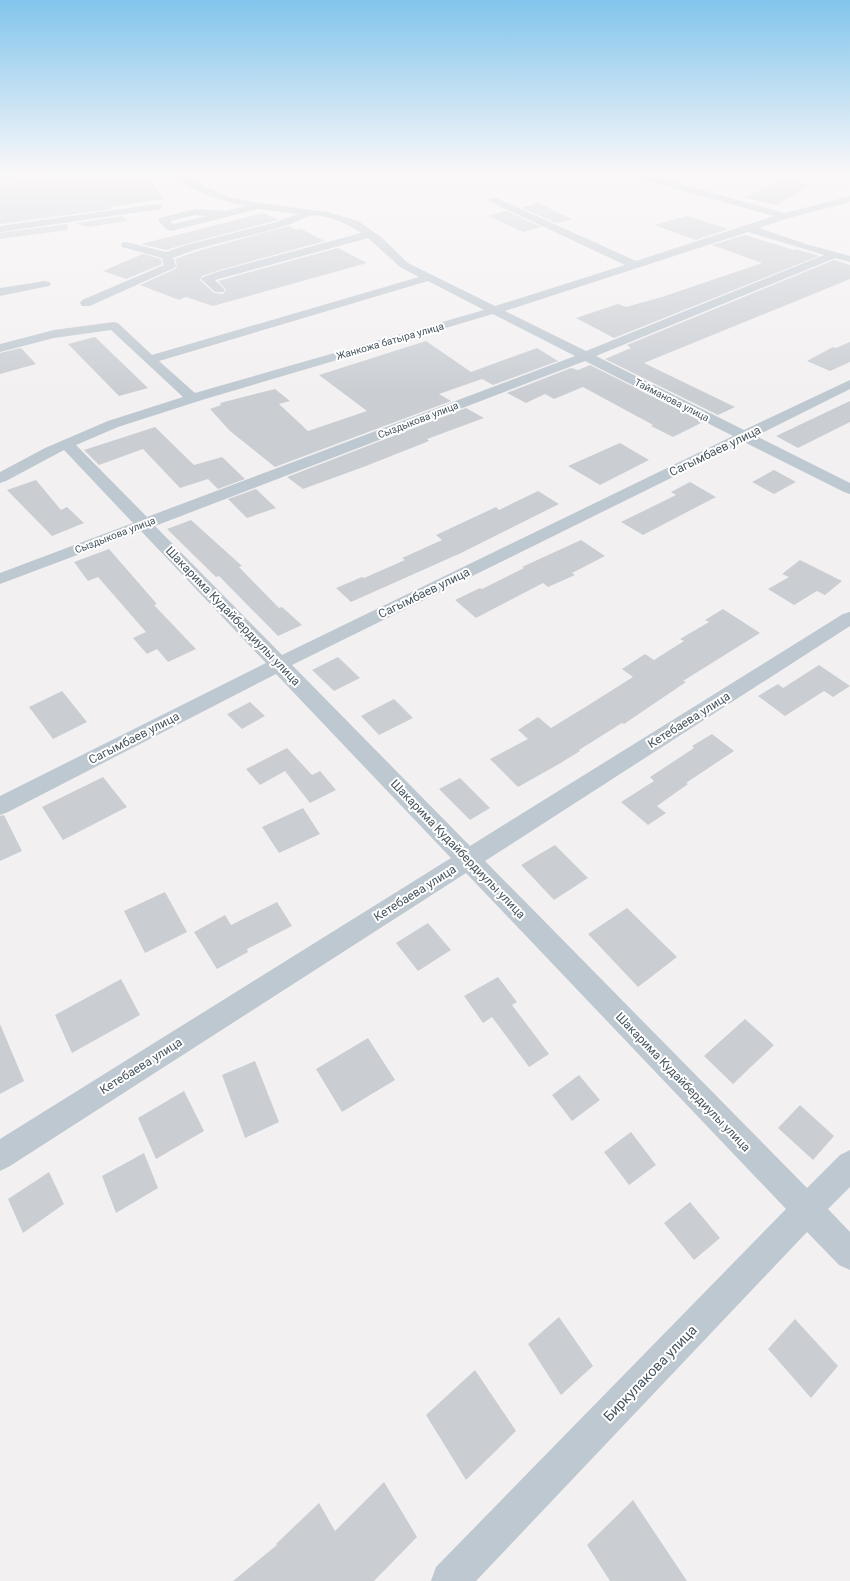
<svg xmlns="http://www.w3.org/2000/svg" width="850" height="1581" font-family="Roboto,sans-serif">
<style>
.building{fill:#caced3}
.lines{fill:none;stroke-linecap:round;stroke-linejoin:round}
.minor{fill:#bec8d0;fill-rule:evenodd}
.labels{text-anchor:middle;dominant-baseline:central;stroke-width:4;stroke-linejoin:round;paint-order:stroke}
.far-street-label{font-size:10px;fill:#47555f;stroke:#fff}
.street-label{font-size:12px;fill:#47555f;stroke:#fff}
.near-street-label{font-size:14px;fill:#47555f;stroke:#fff}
</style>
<rect width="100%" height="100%" fill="#f3f0f1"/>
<path class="building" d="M54,172h66l2,5 23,-3 19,25 -54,8 2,2 -112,15v-41l49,-7z
M789,179l22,6 -35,20 -33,-8z
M538,203l34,16 -16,4 -34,-15z
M507,211l34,16 -18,5 -35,-16z
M264,213l14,7 -92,24 -20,6 -25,-6z
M122,216l6,5 -40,6 -12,-4z
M687,216l41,13 -32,11 -42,-15z
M67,224l1,6 -68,9v-6z
M289,226l7,4 5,-1 24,12 -105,29 -18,6 -2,4 14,13 9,1 3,-4 -8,-9 120,-33 29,15 -154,43 -27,-9 -7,3 -39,-15 35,-16 2,-4 -2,-6 26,-9z
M745,235l49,15 2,-1 23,7 -205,82 -38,-20 42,-14 8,3 36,-10 100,-34 -50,-18z
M143,254l18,5 1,5 -36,15 -23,-8z
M834,260l16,5v14l-206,84 91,44 -17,8 -113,-56 26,-11 -4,-3z
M95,337l53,51 -29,8 -51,-52z
M426,341l45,31 66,-24 21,13 -65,24 -11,-6 -43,15 12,7 -176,66 -45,-36 -20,-22 11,-4 -1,-2 55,-14 15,12 -11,3 29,27 59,-20 -48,-36z
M850,342v20l-20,9 -23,-10 26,-14 3,1z
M21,348l15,16 -36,10v-21z
M590,365l113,57 -30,15 -22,-11 2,-1 -70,-38 -29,12 -9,-5 -19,9 -19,-10 64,-25 7,2z
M850,401v21l-52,26 -22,-12z
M466,408l18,10 -57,21 2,2 -63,25 -63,23 -16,-12z
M155,427l39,38 28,-8 23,22 -27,10 -10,-10 -28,9 -37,-39 -44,16 -15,-15z
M620,443l29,17 -49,25 -32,-19z
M774,470l22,12 -22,12 -22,-12z
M36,480l25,30 6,-3 17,16 -32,13 -45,-46z
M690,482l26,15 -73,38 -22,-13 55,-27 -5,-3z
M256,489l20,19 -29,10 -19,-19z
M538,491l21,13 -98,49 -110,49 -15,-14 26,-11 2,1 41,-18 -3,-2 40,-18 -6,-5 60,-28 3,3z
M191,520l51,46 -3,1 40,41 3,-1 20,18 -24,11 -59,-60 -3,1 -49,-48z
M581,540l24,16 -33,17 3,2 -27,12 -5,-4 -67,35 -21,-18 25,-12 2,1 42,-21 -2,-1z
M109,549l48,55 -3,1 42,44 -28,13 -11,-13 -10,5 -14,-16 13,-6 -48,-55 -10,4 -14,-19z
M800,560l42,21 -17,14 -8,-4 -23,14 -26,-16 21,-12 -7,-3z
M723,609l37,24 -77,48 3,1 -62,42 -2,-1 -43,27 1,1 -21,13 -41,23 -28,-28 38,-20 -10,-9 20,-13 13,11 36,-22 46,-29 -11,-8 23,-15 9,6 30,-19 -4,-2 29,-17 -4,-2z
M338,657l22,21 -26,13 -22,-21z
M819,665l31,21 -17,11 -9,-6 -39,25 -27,-20 20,-12 5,4z
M62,691l25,31 -34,17 -24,-32z
M394,699l19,19 -34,17 -18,-19z
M250,702l15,14 -23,13 -15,-15z
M712,734l22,17 -48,32 2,1 -31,22 9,7 -18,12 -27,-23 33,-21 -4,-4 44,-29 -2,-2z
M287,748l25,27 8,-4 16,19 -26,13 -25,-32 -25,14 -14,-16z
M103,777l24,30 -64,33 -21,-33z
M460,778l30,30 -20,12 -31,-31z
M303,808l17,26 -41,19 -17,-26z
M4,815l18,36 -22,10v-45z
M555,845l33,33 -34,22 -33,-35z
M165,892l22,40 -42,21 -21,-42z
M277,902l15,24 -45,23 1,3 -31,17 -23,-37 31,-17 6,10z
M627,908l50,49 -39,30 -50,-53z
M428,923l23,27 -33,21 -22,-28z
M498,977l19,25 -5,3 37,49 -20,13 -37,-50 -9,6 -19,-27z
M121,979l19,36 -68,38 -17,-38z
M745,1019l29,26 -41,39 -29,-28z
M0,1024l24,57 -24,13z
M368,1038l27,42 -53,32 -26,-43z
M255,1061l24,61 -34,16 -23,-63z
M579,1075l21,25 -28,21 -20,-26z
M184,1091l20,40 -48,28 -18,-41z
M800,1105l34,31 -21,24 -35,-32z
M631,1132l25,33 -27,20 -25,-33z
M144,1153l14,35 -42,25 -14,-37z
M49,1172l15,32 -41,29 -15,-34z
M690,1202l30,36 -26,22 -30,-37z
M559,1317l34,49 -32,29 -33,-51z
M795,1319l43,47 -27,32 -43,-49z
M475,1370l41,61 -50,49 -40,-65z
M384,1482l33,55 -43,44h-141l44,-36 -1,-1 43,-41 16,28z
M633,1500l54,81h-77l-23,-36z"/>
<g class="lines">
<path class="minor" d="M27,172h26l-4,3 -49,7v-6z
M170,172h11l10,8 37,17 37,7 63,8 30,9 23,16 27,26 87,43 130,-41 -134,-63 -2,-2 2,-2h6l139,63 138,-45 -152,-42 -1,-2h16l148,41 65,-17v6l-61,16 -30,10 47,16 44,12v6l-15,-4 -239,98 148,74 106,-50v9l-94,47 94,47v11l-6,-2 -100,-50 -452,223 178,181 373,-232 7,-2v14l-365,235 322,327 33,-33 10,-5v37l-22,22 22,23v38l-11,-5 -32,-33 -331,349h-45l5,-14 350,-358 -320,-336 -456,293 -10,5v-32l451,-281 -175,-184 -268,138 -8,3v-19l266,-133 -125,-132 -141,53v-11l133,-50 -69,-73 -58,31 -6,2v-11l45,-24 63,-27 75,-24 -72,-67 -57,8 -54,14v-8l54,-14 60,-8 4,1 34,32 267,-78 -19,-10 -32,-29 -153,42 10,10 -2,2h-8l-14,-13 2,-2 17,-6 141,-38c-11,-8 -36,-20 -51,-17 -9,2 -17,8 -26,10 -36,12 -75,17 -111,32l3,8 -2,2 -84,38h-8l-2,-3 2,-3 82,-35 -2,-7 -40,-11 -1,-2 1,-2 4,-1 40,10 20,-7 91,-23 20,-8 -39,-5 -87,22 -4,-1 -9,-10 1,-2 37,-9 30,2 20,-5c-24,-5 -60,-15 -76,-34zM196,215l11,1 -34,8 -3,-3zM748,232l76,23 -238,96 -81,-40zM428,281l56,29 -289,83 -36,-32zM493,314l82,42 -428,161 -71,-72 42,-18 87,-28zM585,361l148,75 -451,219 -127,-129z
M157,204l4,1 1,2 -1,2 -161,23v-6z
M45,281l4,1 2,2 -2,2 -49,10v-8z"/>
</g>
<linearGradient id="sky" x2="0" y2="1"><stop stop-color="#82c5ec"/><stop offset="0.44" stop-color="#faf8f9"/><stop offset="1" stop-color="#faf8f9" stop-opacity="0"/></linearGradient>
<rect width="850" height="394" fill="url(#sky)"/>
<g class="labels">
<g class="far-street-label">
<text transform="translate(390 341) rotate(-16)">Жанкожа батыра улица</text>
<text transform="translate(672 400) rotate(27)">Тайманова улица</text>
<text transform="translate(418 420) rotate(-21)">Сыздыкова улица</text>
<text transform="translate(115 535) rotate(-21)">Сыздыкова улица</text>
</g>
<g class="street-label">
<text transform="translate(715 451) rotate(-26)">Сагымбаев улица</text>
<text transform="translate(424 593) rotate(-26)">Сагымбаев улица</text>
<text transform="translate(233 616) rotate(46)">Шакарима Кудайбердиулы улица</text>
<text transform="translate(689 720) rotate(-32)">Кетебаева улица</text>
<text transform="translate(134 738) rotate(-27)">Сагымбаев улица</text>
<text transform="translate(458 849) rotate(46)">Шакарима Кудайбердиулы улица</text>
<text transform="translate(415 893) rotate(-32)">Кетебаева улица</text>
<text transform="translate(141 1066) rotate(-32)">Кетебаева улица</text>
<text transform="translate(683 1082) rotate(46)">Шакарима Кудайбердиулы улица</text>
</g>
<g class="near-street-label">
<text transform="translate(650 1373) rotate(-46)">Биркулакова улица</text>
</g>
</g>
</svg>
